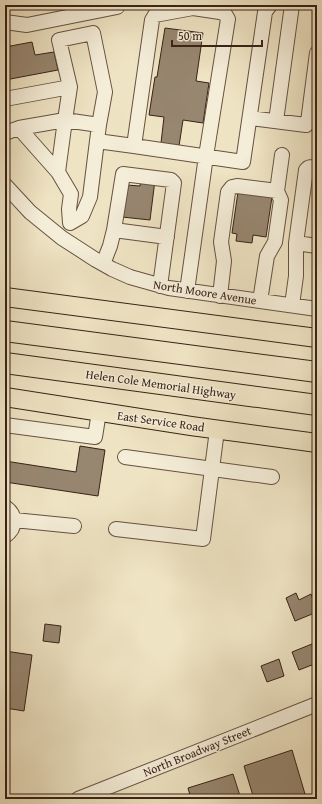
<svg xmlns="http://www.w3.org/2000/svg" width="322" height="804" font-family="'Gentium Book Plus',serif">
<style>
.building{fill:#978670;stroke:#382216}
.lines{fill:none;stroke-linecap:round;stroke-linejoin:round}
.minor-casing{stroke:#665241;stroke-width:16}
.major-casing{stroke:#382216;stroke-width:20}
.highway-casing{stroke:#382216;stroke-width:22}
.minor{stroke:#f4edd8;stroke-width:14}
.major{stroke:#eee3c3;stroke-width:18}
.highway{stroke:#eee3c3;stroke-width:20}
.labels{text-anchor:middle;dominant-baseline:central;stroke-width:3;stroke-linejoin:round;paint-order:stroke}
.street-label{font-size:12px;fill:#382216;stroke:#f4edd8}
</style>
<rect width="100%" height="100%" fill="#eee3c3"/>
<filter id="stains"><feTurbulence type="fractalNoise" baseFrequency=".005" numOctaves="4"/><feColorMatrix values="0 0 0 0 .2 0 0 0 0 .09 0 0 0 0 .02 0 0 0 .5 -.17"/></filter>
<radialGradient id="worn" r=".72"><stop offset=".6" stop-color="#630" stop-opacity="0"/><stop offset="1" stop-color="#630" stop-opacity=".3"/></radialGradient>
<path class="building" d="M13,5h23l-1,3z
M165,28l38,5 -7,48 13,2 -6,40 -20,-3 -4,26 -18,-3 3,-26 -15,-2 6,-38h2z
M32,42l3,13 19,-3 4,18 -53,10v-33z
M141,179l14,1 -5,40 -28,-3 5,-32 13,1z
M238,192l34,5 -6,40 -13,-2 -1,8 -16,-2 1,-7 -5,-1z
M80,446l25,4 -7,46 -93,-14v-21l71,11z
M296,593l3,7 12,-6 6,18 -22,9 -9,-23z
M45,624l16,2 -2,17 -16,-2z
M317,642v21l-18,7 -7,-18z
M5,651l27,4 -8,56 -19,-3z
M279,659l5,17 -17,6 -6,-16z
M292,750l13,44 -16,5h-35l-10,-33z
M233,774l8,25h-50l-3,-11z"/>
<g class="lines">
<defs>
<path id="minor" d="M5,22l22,3 90,-18v-2
M5,99l65,-12 -5,33 -46,8 -14,5
M250,118l56,7 2,-3 9,-69
M276,121l16,-116
M19,128l39,44 7,-52 34,5
M97,141l37,5
M58,172l13,22 -2,15 1,14 12,-7 8,-19 9,-72 6,-33 -12,-59 -34,7 11,47
M5,185l25,27 32,26 34,22 16,9 18,8 39,11 148,21
M296,243l21,3
M103,264l7,-18 4,-16
M160,286l14,-103 -3,-3 -48,-6 -9,56 53,7
M187,291l19,-135 22,-137 -3,-5 -5,-2 -27,-4 -38,7 -3,5 -18,126 109,16 22,-150 5,-7
M220,296l4,-35 -3,-19 7,-50 4,-5 5,-1 40,5
M260,301l7,-45 8,-14 6,-42 -4,-9 5,-36
M292,305l4,-29v-33l10,-73c3,-4 6,-3 11,-2
M5,425l90,12 4,-25
M125,457l147,20
M5,507c11,7 12,21 0,29
M14,520l60,6
M116,529l87,10 14,-109
M78,799l239,-95"/>
<path id="major" d="M5,297l312,41
M5,397l186,29 126,17"/>
<path id="highway" d="M5,331l312,41
M5,363l312,42"/>
</defs>
<use href="#minor" class="minor-casing"/>
<use href="#major" class="major-casing"/>
<use href="#highway" class="highway-casing"/>
<use href="#minor" class="minor"/>
<use href="#major" class="major"/>
<use href="#highway" class="highway"/>
</g>
<g class="labels">
<g class="street-label">
<text transform="translate(205 292) rotate(9)">North Moore Avenue</text>
<text transform="translate(161 384) rotate(8)">Helen Cole Memorial Highway</text>
<text transform="translate(161 421) rotate(8)">East Service Road</text>
<text transform="translate(197 751) rotate(-22)">North Broadway Street</text>
</g>
</g>
<rect width="322" height="804" fill="none" stroke="#eee3c3" stroke-width="20"/>
<rect x="6" y="6" width="310" height="792" fill="none" stroke="#382216" stroke-width="2"/>
<rect x="10" y="10" width="302" height="784" fill="none" stroke="#382216"/>
<path d="M172 40v6h90v-6" fill="none" stroke="#382216" stroke-width="2"/>
<text x="178" y="40" font-size="12" fill="#382216" stroke="#f4edd8" stroke-width="3" paint-order="stroke">50 m</text>
<rect width="100%" height="100%" filter="url(#stains)"/>
<rect width="100%" height="100%" fill="url(#worn)"/>
</svg>
